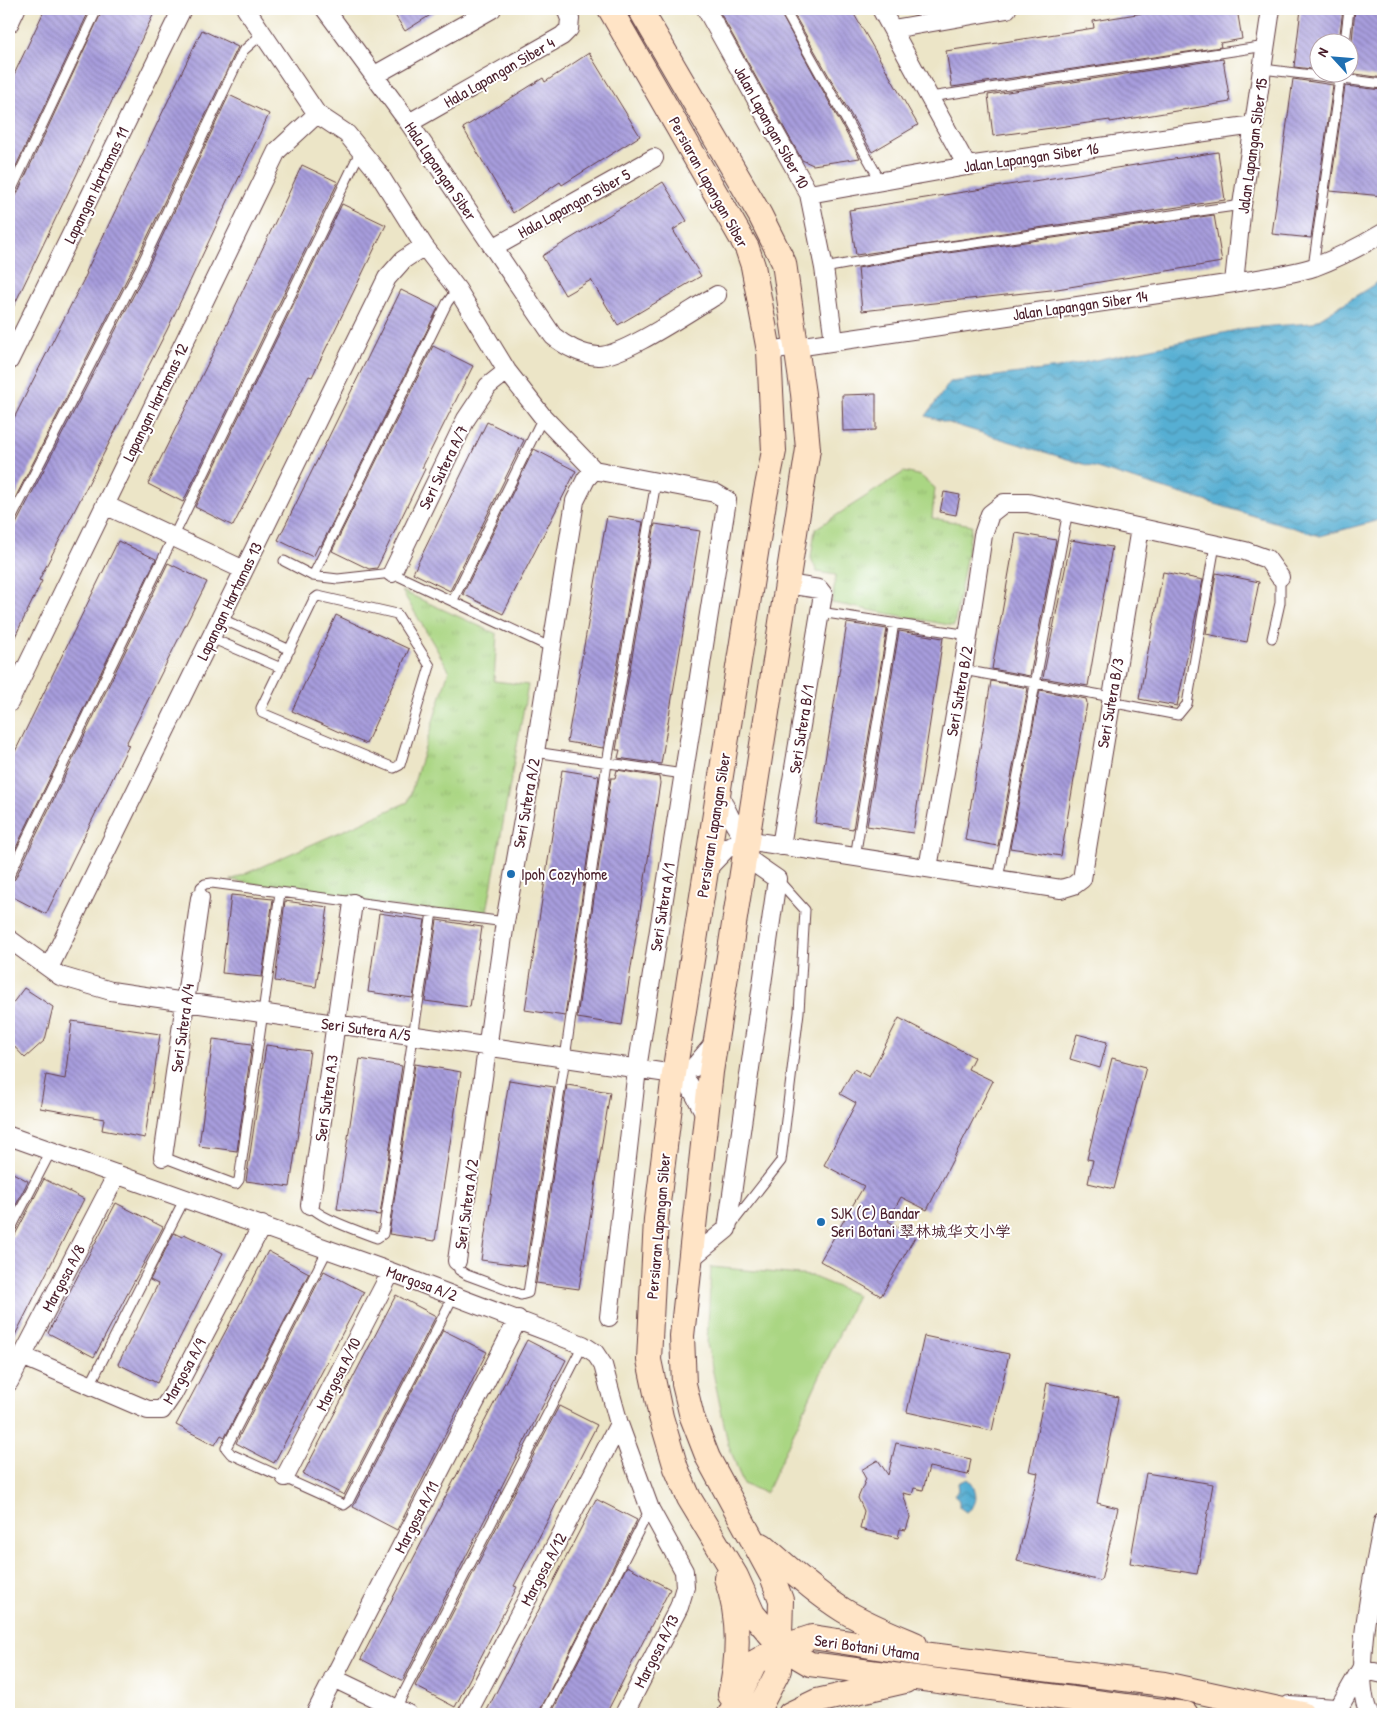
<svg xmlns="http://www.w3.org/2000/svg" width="1392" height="1723" font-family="'Patrick Hand','LXGW WenKai TC',sans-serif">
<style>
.green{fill:#aad683;stroke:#7a7a57}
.park{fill:url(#park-tufts);stroke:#7a7a57}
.water{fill:url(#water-waves);stroke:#50677f}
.building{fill:url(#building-back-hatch)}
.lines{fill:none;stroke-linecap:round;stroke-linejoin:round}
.lane-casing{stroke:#623d42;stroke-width:11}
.street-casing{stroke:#623d42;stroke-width:20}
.secondary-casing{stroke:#623d42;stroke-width:26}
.lane{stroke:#fff;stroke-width:9}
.street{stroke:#fff;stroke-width:18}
.secondary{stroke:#ffe4c6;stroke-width:24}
.poi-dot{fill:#1f6fb2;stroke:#fff;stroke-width:2}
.labels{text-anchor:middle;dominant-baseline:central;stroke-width:4;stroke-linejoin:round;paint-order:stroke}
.street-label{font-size:16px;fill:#4a1f2b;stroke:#fff}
.poi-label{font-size:16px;fill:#4a1f2b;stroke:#fff;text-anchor:start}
</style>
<defs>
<pattern id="park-tufts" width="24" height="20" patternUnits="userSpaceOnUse" patternTransform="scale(1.25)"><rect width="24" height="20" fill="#aad683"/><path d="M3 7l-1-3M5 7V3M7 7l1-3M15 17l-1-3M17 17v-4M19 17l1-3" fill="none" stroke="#94b771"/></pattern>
<pattern id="water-waves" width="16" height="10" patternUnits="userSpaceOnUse" patternTransform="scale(1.25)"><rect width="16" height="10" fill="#56afd3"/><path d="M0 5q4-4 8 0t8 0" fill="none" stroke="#498eab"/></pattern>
<pattern id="building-back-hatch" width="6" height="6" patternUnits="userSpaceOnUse" patternTransform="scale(1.25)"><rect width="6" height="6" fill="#a79ddd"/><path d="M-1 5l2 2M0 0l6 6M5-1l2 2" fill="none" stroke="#8a7fb3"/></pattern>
</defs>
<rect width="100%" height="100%" fill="#fff"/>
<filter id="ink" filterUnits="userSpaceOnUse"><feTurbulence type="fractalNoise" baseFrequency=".02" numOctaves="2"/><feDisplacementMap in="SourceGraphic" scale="10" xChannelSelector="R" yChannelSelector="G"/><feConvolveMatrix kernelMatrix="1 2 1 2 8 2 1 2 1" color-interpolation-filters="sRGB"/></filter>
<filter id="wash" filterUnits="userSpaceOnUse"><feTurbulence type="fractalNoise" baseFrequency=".0096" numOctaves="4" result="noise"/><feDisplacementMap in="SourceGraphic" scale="20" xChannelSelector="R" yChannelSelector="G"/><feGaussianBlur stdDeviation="1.12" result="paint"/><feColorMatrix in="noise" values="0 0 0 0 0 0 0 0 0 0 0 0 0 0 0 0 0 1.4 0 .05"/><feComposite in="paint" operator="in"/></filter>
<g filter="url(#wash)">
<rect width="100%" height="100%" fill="#ece5c7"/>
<path class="green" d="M711,1267l100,9 46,19 -91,198 -23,-9 -15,-41 -21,-99z"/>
<path class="park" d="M904,472l17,4 14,12 -3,30 40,7 -18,101 -122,-23 4,-28 -19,-3 -6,-14 4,-29z
M402,591l95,43 -3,47 34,4 -42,232 -54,-5 -201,-32 177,-78 41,-132z"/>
<path class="water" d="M1383,279v240l-63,17 -394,-120 24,-34 108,-14 188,-40 66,-5z
M967,1479c11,8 13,27 -1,33l-7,-5v-6l-5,-7 5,-3 -1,-8z"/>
<g id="blocks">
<path class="building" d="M45,9h45l-81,172v-96z
M103,9h53l-147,307v-115l6,-3z
M391,9h49l-35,22z
M718,9h60l82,149 -47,7 -11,-5z
M791,9h60l67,116 -46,27z
M1168,9h69l5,30 -22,4 1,4 -269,40 -6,-36 148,-23 -1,-7z
M1301,9h42l-4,33h-19v28l-26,-3z
M1355,9h28v69l-34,-5z
M202,30l36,17 -104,218 -125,245v-82l78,-155 -1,-1z
M589,53l51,83 -78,49 -2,-3 -47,31 -50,-85 80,-50 2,4z
M1223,59l7,43 -120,20v-2l-117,16 -5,-41z
M1293,79l40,6 -22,153 -39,-4z
M1345,86l38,4v106l-53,-5z
M229,95l40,19 -102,216 -128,250 3,1 -33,68v-120l6,-3 131,-255z
M1218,152l7,48 -369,55 -7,-45z
M302,165l36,17 -155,320 -35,-18 69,-139z
M663,182l24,39 -14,9 28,46 -83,49 -27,-45 -26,15 -23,-39z
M342,204l44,21 -74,152 -3,-1 -76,150 -38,-19z
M1214,215l8,47 -171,28 -189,21 -4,-43 55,-10z
M401,290l37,18 -117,238 -2,-1 -6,12 -35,-17z
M433,346l40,20 -51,102 3,1 -48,99 -8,1 -37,-18z
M876,394v36l-33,1 -1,-36z
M487,422l37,18 -74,151 -37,-18z
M534,449l42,22 -73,143 -40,-20z
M944,492l16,3 -4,20 -16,-3z
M607,516l36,6 -40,226 -36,-6z
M655,524l45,7 -39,233 -43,-6 2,-8h-4z
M1016,533l40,7 -26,136 -38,-7z
M1071,540l41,7 -24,139 -45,-8z
M118,541l38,18 -147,303v-98z
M168,563l39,19 -81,162 3,1 -83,169 -37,-19v-13l6,-3z
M1163,572l40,8 -26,126 -38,-7z
M1216,573l43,9 -12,60 -41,-8z
M336,615l73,34 -43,95 -74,-33z
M847,623l40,6 -34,200 -38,-6z
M899,631l44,7 -30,195 -46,-7z
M991,681l37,7 -30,158 -33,-6z
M1040,690l46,9 1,4 -26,153 -51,-8z
M562,770l37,6 -34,240 -40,-6z
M617,770l42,7 1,6 -38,242 -45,-7 34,-240h4z
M231,895l42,4 -11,78 -40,-4z
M285,901l43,6 -12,80 -41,-6z
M379,913l46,7 -12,78 -45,-6z
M437,920l45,7 -12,80 -45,-6z
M24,988l29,19 -8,33 -20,18 -16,-17v-33z
M899,1018l75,39 -6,12 25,12 -66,129 -26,-13 -13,24 27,16 -34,59 -61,-35 44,-75 -40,-21 32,-62 -16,-9 14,-25 15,8z
M72,1021l88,13 -15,104 -43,-8 2,-11 -64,-11 6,-33 19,4z
M1077,1034l30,8 -7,26 -30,-9z
M213,1039l39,5 -15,107 -38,-5z
M266,1045l44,6 -20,136 -44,-6z
M1112,1058l34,9 -32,122 -26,-6 5,-23 -6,-1z
M360,1059l42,7 -22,149 -43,-6z
M415,1064l46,8 -26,169 -46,-7z
M509,1080l45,7 -28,179 -45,-6z
M567,1085l43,7 -31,197 -43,-6z
M9,1171l19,10 -19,38z
M44,1179l40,20 -75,148v-109l6,-3z
M116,1203l47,24 -69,130 -46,-24z
M174,1233l8,4 2,-3 39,19 -66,130 -39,-19 40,-80 -8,-4z
M268,1251l41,22 -84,164 -4,-2 -6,10 -39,-20z
M324,1271l40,21 -90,171 -38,-20z
M396,1295l40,21 -92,179 -41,-21z
M443,1330l44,22 -90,178 -44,-23z
M924,1336l85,18 -17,77 -85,-19z
M527,1340l39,20 -163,320h-2l-40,-21z
M1047,1383l71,14 -21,106 21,5 -17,73 -84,-20 21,-88 -9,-2z
M559,1406l38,19 -83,161 3,1 -62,120 -40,-21z
M896,1443l75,16 -3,16 -39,-8 -6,23 -9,-2 -2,7 -9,-2 7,24 -4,13 -6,-1 -2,9 -38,-9 4,-18 -6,-13 8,-19 -5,-9 17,-10 10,15z
M1146,1473l67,11 -16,90 -67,-11z
M596,1499l41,21 -99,194h-53z
M627,1566l43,23 -64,125h-55z"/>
</g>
</g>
<g filter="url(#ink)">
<use href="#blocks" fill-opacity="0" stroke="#623d42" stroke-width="1"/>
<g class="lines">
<defs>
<path id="lane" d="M784,9l97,173
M1345,42l4,-33
M1263,69l120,15
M930,97l336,-51
M9,195l88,-186
M1313,267l28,-195
M824,268l88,-16 330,-47
M9,523l131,-255 103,-217 19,-17
M284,561l29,15 25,3 54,-6 160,75
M313,576l134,-273 10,-14
M318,596l79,18 33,52 -30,99 -6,3 -132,-55 -1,-5 53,-109z
M453,600l90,-183
M820,612l149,23
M220,618l70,32
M211,638l70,30
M1272,638l8,-35v-26
M963,670l149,27
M1110,702l68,13 9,-11 28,-159
M535,752l148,22
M855,857l39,-234
M9,876l352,-726
M998,879l70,-368
M200,898l1,-11 4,-3 7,-1 293,39
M163,1157l68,26 5,1 3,-4 41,-287
M310,1205c6,12 53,28 67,33l6,-4 49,-322
M731,1225l50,-64 18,-149 6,-102 -28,-31
M9,1232l42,-81
M328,1249l-102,199 5,6 113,51 4,-3 106,-207
M457,1261l2,9 8,5 54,20 7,-2 37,-235 42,-295 49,-281
M90,1385l95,-187
M395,1710l188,-365
M544,1714l106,-205"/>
<path id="street" d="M246,9l71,105 30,20 30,37 47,75 33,43 50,82 36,46 51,53 121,23 12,7 -90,569 -28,248
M325,9l84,114 144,213c12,10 29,19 45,20 25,1 94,-47 119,-61
M706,9l103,185 15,74 10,73
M881,9l86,157
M9,24l7,-15
M893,29l114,-20
M375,75l117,-66
M409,123l153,-87 7,-7 1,-10 -4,-10
M809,194l158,-28 287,-41
M493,248l161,-90
M1234,283l8,-78 29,-196
M769,351l465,-68c27,-5 55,-8 80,-16 24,-9 47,-21 69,-34
M9,361l173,-352
M105,505l139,65
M392,573l74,-154 22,-33 19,-15
M9,703l268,-552 40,-37
M719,791c6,19 14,34 27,49
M781,846l42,-252 -4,-5 -32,-5
M928,868l35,-198 20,-135 7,-21 14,-11h24l217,48 22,8 13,18
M706,870l23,-24 17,-6 315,49 13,-4 8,-6 58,-351
M9,939l51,37 51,15 563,83 15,10 17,32
M49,968l338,-690 16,-18 21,-14
M674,1074l19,-6 23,-27
M9,1136l382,136 192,73 12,8 8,12 16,59 31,85 34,62 1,16 -6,20 -55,107
M163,1157l37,-259
M310,1205l43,-302
M689,1260l38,-31 50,-350 -33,-23
M457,1261l48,-339 30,-170 40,-251 11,-22 8,-9
M22,1356l126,54h14l11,-16 89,-169
M9,1382l108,-208
M285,1477l106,-205
M1361,1669l22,5
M333,1678l75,36
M1289,1705l47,3 5,-4 20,-35
M315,1714l203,-395
M467,1714l152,-290
M1369,1714c-19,-42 6,-145 14,-192"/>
<path id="secondary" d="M610,9l137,239 6,18 16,85 5,100 -9,45 -91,578 -18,145 -7,141 12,57 15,51 13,30 47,78 17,38 28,33 29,17 376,50
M640,9l120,206 24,48 19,131 5,55 -97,623 -29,264 2,48 8,33 16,41 64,118 9,24 -2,70 -23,44
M762,1545c26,22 52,47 81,65 23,14 48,24 72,34
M726,1578c14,38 13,79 4,117
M730,1714l25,-52 26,-15 31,-10 103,16 249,31 138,30
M790,1714l27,-13 88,-20"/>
</defs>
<use href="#lane" class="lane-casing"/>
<use href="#street" class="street-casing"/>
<use href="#secondary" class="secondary-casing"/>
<use href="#lane" class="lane"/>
<use href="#street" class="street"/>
<use href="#secondary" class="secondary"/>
</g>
</g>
<g class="poi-dot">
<circle cx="511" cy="874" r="5"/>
<circle cx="821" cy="1222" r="5"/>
</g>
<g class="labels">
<g class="street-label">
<text transform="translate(499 72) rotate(-30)">Hala Lapangan Siber 4</text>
<text transform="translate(772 127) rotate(61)">Jalan Lapangan Siber 10</text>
<text transform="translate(1252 146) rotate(-82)">Jalan Lapangan Siber 15</text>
<text transform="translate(1031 157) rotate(-8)">Jalan Lapangan Siber 16</text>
<text transform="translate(441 171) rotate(56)">Hala Lapangan Siber</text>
<text transform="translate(709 182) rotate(61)">Persiaran Lapangan Siber</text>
<text transform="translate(96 185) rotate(-64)">Lapangan Hartamas 11</text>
<text transform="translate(574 203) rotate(-29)">Hala Lapangan Siber 5</text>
<text transform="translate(1080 305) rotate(-8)">Jalan Lapangan Siber 14</text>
<text transform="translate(155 402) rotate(-64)">Lapangan Hartamas 12</text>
<text transform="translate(443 467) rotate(-64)">Seri Sutera A/7</text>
<text transform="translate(229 601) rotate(-64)">Lapangan Hartamas 13</text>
<text transform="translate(959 691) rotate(-80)">Seri Sutera B/2</text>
<text transform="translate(1110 703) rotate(-80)">Seri Sutera B/3</text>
<text transform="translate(801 729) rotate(-81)">Seri Sutera B/1</text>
<text transform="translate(526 803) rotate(-80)">Seri Sutera A/2</text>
<text transform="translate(713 825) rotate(-81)">Persiaran Lapangan Siber</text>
<text transform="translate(662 907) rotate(-81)">Seri Sutera A/1</text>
<text transform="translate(182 1028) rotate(-82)">Seri Sutera A/4</text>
<text transform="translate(366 1029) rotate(8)">Seri Sutera A/5</text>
<text transform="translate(326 1098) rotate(-82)">Seri Sutera A.3</text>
<text transform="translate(466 1204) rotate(-82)">Seri Sutera A/2</text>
<text transform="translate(658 1226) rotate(-85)">Persiaran Lapangan Siber</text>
<text transform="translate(63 1278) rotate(-62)">Margosa A/8</text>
<text transform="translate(422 1283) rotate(20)">Margosa A/2</text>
<text transform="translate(184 1371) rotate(-61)">Margosa A/9</text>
<text transform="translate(338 1374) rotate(-63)">Margosa A/10</text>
<text transform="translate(416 1517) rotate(-63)">Margosa A/11</text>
<text transform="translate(543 1569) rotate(-62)">Margosa A/12</text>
<text transform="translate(867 1647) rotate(8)">Seri Botani Utama</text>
<text transform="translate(656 1651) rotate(-63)">Margosa A/13</text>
</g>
<g class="poi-label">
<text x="521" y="874">Ipoh Cozyhome</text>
<text x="831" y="1213">SJK (C) Bandar<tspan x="831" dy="18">Seri Botani 翠林城华文小学</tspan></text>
</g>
</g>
<rect width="1392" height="1723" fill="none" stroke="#fff" stroke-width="30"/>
<g transform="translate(1334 58) rotate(296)"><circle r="24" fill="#ffffff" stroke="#b7a5aa"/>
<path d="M0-4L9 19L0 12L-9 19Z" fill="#1f6fb2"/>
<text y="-8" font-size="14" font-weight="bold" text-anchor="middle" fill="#4a1f2b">N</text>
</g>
</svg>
